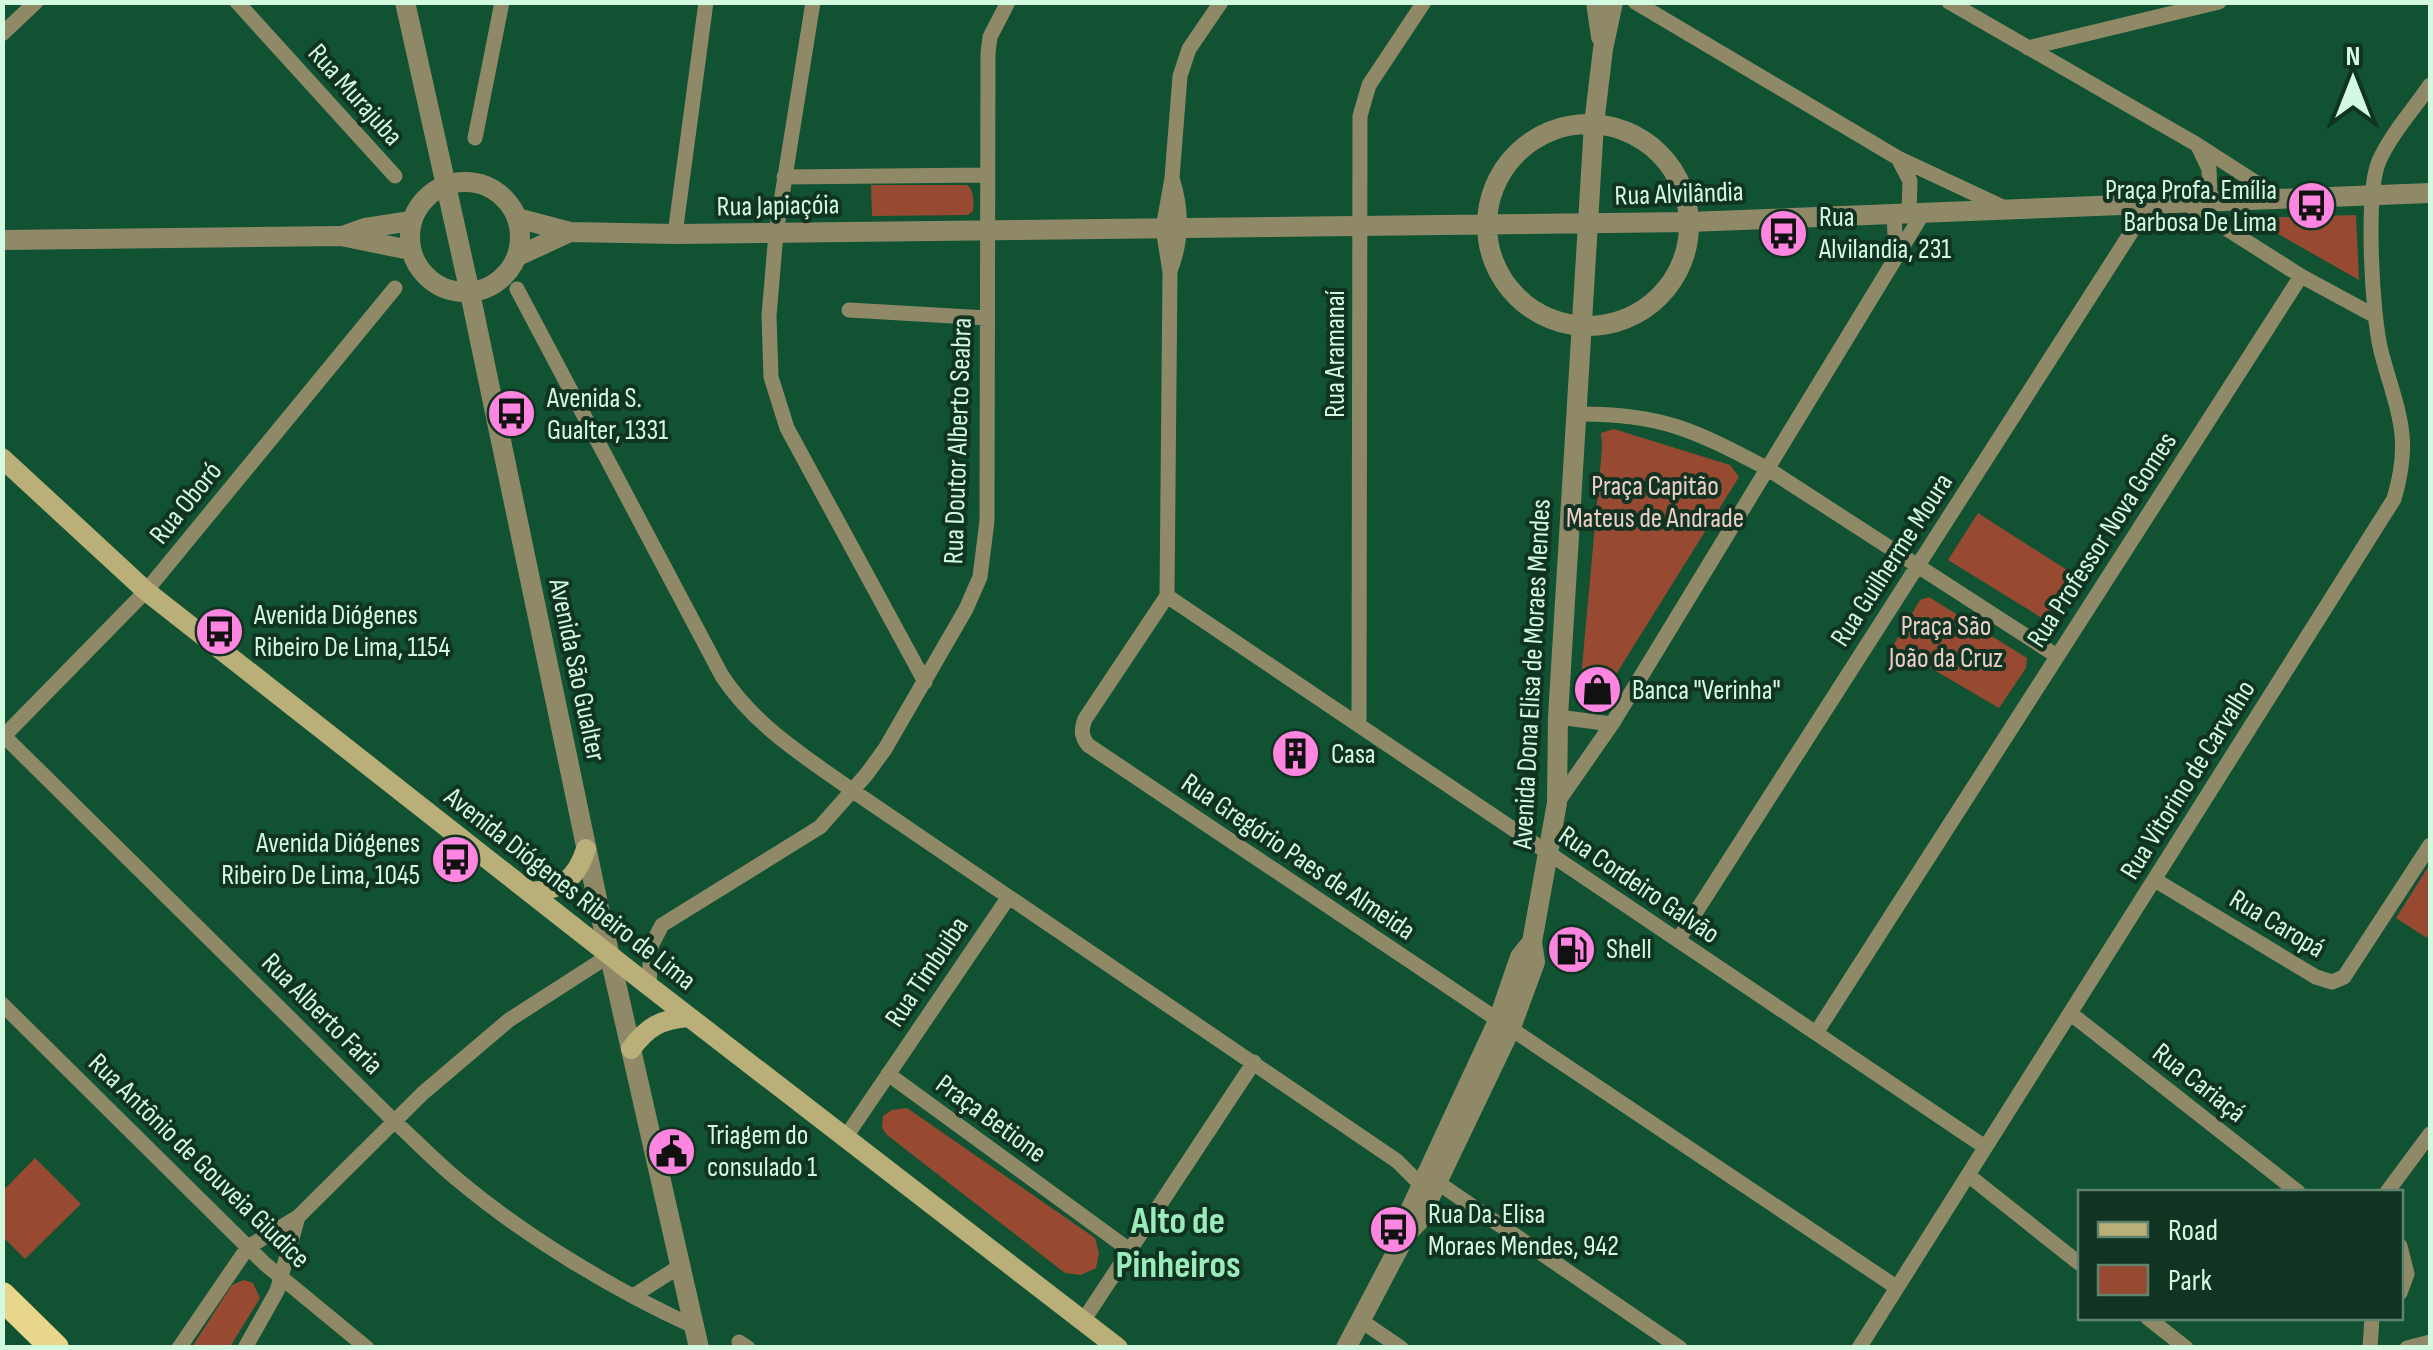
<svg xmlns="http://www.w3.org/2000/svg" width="2433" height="1350" font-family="'Sofia Sans Condensed',sans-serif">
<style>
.green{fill:#984932}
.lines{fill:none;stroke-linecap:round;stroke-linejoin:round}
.minor{stroke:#908968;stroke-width:15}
.tertiary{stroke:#908968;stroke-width:20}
.secondary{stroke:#baae79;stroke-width:20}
.trunk{stroke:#e8d78a;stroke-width:28}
.labels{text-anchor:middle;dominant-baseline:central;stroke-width:8;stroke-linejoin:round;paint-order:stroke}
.street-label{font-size:28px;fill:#d3fae1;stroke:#113321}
.poi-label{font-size:28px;fill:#d3fae1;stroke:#113321;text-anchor:start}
.park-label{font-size:28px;fill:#ebcec5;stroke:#113321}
.district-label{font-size:38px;font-weight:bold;fill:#9aecbb;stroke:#113321}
</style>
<rect width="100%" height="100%" fill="#105232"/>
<path class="green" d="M967,185c7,5 7,17 6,26l-5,4 -96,1 -1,-31z
M2356,215l3,65 -109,-62z
M1614,429l116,36 9,12 -139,223 -15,2 -5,-13 22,-241 -1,-15z
M1978,513l103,66 -31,44 -102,-63z
M1929,597l98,61 -1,10 -27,40 -106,-62 27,-46z
M2430,864v63l-3,11 -31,-20z
M907,1108l188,130 4,15 -3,15 -15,7 -16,-2 -178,-138 -5,-7 1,-12 9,-6z
M35,1158l46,46 -56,55 -22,-22v-46z
M244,1280l9,3 7,15 -30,49h-38l40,-62z"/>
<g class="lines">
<path class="minor" d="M237,2l158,174
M813,2l-37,231 -7,83 2,61 16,51 138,254
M1221,2l-32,47 -9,27 -8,102 -9,50 7,44 -3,324 -82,123c-4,11 -4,17 3,26l808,542
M1635,2l263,156 109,51
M1949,2l247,142 84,54
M2,34l34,-32
M2028,48l191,-46
M475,138l27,-136
M2199,148l10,21 1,33
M1898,158l12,23 -1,32
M784,177l201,-2
M2186,203l115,73 74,40
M1894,213l2,45
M675,234l31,-232
M1170,271c12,-30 12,-62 2,-93
M517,289l205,387c33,50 82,80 131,115l544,370 23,23 11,1
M849,310l138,8
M1575,414c86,-1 119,16 193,55l289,187
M1167,596l818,551
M1558,717l54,7
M1359,724l1,-608 9,-31 55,-83
M2,734l393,388c21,19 41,40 63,58 68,57 156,110 237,147
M2,738l144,-147 249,-303
M1557,803l55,-79 311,-511
M2155,880l161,97 16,5 12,-5 86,-132
M1678,940l470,-734
M649,986l2,-40 11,-21 158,-98 46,-52 19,-26 81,-140 14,-32 7,-56 1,-468 2,-16 18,-35
M2,1004l263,260 102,84
M2070,1013l228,179
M1816,1033l485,-757
M888,1074l240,175
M845,1138l163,-240
M1968,1175l112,89
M1431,1178l249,170
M2387,1192l43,-58
M2400,1246l7,28 -7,19
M633,1296l49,-31
M2148,1318l38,30
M1360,1320l41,28
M1083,1321l171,-259
M739,1342l9,6
M179,1348l69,-101 50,-30 125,-124 86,-73 101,-65
M245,1348l32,-57 21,-74
M1859,1348l535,-849c19,-64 3,-87 -13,-148 -9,-35 -16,-158 -2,-190 12,-27 35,-52 51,-76
M2370,1348l2,-30
M2407,1348l23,-6"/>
<path class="tertiary" d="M405,2l65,291 130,620 99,435
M1596,2l5,35
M1487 225a101 101 0 1 1 202 0a101 101 0 1 1-202 0Z
M410 237a55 55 0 1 1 110 0a55 55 0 1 1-110 0Z
M517,218l53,14 105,2 1014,-12 741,-29
M343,236l22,-8 46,-7
M2,240l339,-4 69,14
M518,256l52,-24
M1407,1217l91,-196 22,-64 12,-15
M1346,1348l60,-114 12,-12 92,-192 25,-68 -3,-20 25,-139 1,-86 36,-593 9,-75 10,-47"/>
<path class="secondary" d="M2,458l144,133 503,395 469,362
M529,892c32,-2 47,-12 57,-43
M631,1049c16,-22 30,-30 58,-32"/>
<path class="trunk" d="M2,1296l53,52"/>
</g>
<defs>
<symbol id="bus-disc" viewBox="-11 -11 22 22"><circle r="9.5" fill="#fe86e1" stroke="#113321"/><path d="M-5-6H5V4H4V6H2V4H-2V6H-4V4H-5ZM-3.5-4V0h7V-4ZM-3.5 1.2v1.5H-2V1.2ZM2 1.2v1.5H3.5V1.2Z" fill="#111"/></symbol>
<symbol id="shop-disc" viewBox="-11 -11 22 22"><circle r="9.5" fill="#fe86e1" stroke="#113321"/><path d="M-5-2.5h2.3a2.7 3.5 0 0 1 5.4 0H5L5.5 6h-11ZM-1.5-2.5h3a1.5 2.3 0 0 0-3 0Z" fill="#111"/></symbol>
<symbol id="building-disc" viewBox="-11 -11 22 22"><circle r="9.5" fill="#fe86e1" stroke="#113321"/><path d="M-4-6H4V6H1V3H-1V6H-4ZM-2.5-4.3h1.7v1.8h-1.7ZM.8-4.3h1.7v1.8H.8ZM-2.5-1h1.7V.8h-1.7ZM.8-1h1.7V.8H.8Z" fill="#111"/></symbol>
<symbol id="fuel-disc" viewBox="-11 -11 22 22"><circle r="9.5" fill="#fe86e1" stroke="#113321"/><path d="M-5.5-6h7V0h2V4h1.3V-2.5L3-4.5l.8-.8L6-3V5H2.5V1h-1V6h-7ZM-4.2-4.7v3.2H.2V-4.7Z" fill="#111"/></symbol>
<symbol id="civic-disc" viewBox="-11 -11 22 22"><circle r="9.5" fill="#fe86e1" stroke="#113321"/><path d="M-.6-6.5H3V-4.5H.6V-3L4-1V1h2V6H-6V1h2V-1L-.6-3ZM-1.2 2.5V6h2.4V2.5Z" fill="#111"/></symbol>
</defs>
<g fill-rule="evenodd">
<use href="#bus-disc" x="2284" y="178" width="55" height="55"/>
<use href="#bus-disc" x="1756" y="206" width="55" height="55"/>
<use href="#bus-disc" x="484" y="386" width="55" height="55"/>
<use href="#bus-disc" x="192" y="604" width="55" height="55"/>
<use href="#shop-disc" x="1570" y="662" width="55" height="55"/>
<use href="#building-disc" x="1268" y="726" width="55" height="55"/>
<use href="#bus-disc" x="428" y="832" width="55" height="55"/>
<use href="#fuel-disc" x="1544" y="922" width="55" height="55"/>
<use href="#civic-disc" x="644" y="1124" width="55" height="55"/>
<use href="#bus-disc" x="1366" y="1202" width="55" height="55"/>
</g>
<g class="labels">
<g class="street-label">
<text transform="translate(355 95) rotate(48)">Rua Murajuba</text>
<text transform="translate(1679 194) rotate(-2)">Rua Alvilândia</text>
<text transform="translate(778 206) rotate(-1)">Rua Japiaçóia</text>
<text transform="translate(1335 354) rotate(-90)">Rua Aramanaí</text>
<text transform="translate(958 441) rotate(-88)">Rua Doutor Alberto Seabra</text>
<text transform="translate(186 503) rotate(-51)">Rua Oboró</text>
<text transform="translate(2102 540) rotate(-57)">Rua Professor Nova Gomes</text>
<text transform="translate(1892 560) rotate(-57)">Rua Guilherme Moura</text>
<text transform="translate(577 670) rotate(78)">Avenida São Gualter</text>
<text transform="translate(1532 674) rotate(-87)">Avenida Dona Elisa de Moraes Mendes</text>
<text transform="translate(2188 780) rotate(-58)">Rua Vitorino de Carvalho</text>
<text transform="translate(1298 857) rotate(34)">Rua Gregório Paes de Almeida</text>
<text transform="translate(1639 885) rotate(34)">Rua Cordeiro Galvão</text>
<text transform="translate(570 889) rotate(38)">Avenida Diógenes Ribeiro de Lima</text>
<text transform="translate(2277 924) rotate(31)">Rua Caropá</text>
<text transform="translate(927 972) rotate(-56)">Rua Timbuiba</text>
<text transform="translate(322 1014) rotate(45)">Rua Alberto Faria</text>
<text transform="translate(2199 1083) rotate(38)">Rua Cariaçá</text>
<text transform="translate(991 1119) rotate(36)">Praça Betione</text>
<text transform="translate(199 1161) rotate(44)">Rua Antônio de Gouveia Giudice</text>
</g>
<g class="poi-label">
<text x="2277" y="190" text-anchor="end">Praça Profa. Emília<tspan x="2277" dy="32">Barbosa De Lima</tspan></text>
<text x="1819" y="217">Rua<tspan x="1819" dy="32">Alvilandia, 231</tspan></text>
<text x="547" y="398">Avenida S.<tspan x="547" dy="32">Gualter, 1331</tspan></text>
<text x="254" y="615">Avenida Diógenes<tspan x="254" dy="32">Ribeiro De Lima, 1154</tspan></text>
<text x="1632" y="690">Banca "Verinha"</text>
<text x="1331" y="754">Casa</text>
<text x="420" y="843" text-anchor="end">Avenida Diógenes<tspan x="420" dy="32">Ribeiro De Lima, 1045</tspan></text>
<text x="1606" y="949">Shell</text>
<text x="707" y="1135">Triagem do<tspan x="707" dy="32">consulado 1</tspan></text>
<text x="1428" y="1214">Rua Da. Elisa<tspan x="1428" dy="32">Moraes Mendes, 942</tspan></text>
</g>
<g class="park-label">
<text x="1655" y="486">Praça Capitão<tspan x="1655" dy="32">Mateus de Andrade</tspan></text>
<text x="1946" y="626">Praça São<tspan x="1946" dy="32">João da Cruz</tspan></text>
</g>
<g class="district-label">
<text x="1178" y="1221">Alto de<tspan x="1178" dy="44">Pinheiros</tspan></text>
</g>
</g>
<rect width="2433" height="1350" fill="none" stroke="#d3fae1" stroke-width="10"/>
<rect x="2078" y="1190" width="325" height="130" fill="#113321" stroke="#5f836e" stroke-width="2.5"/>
<rect x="2098" y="1222" width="50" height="15" fill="#baae79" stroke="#5f836e" stroke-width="2.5"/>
<text x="2168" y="1240" font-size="30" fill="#d3fae1">Road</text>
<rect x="2098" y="1265" width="50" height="30" fill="#984932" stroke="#5f836e" stroke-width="2.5"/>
<text x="2168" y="1290" font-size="30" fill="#d3fae1">Park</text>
<g transform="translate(2353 80)" stroke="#113321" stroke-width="8" paint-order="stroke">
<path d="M0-8L18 38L0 25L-18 38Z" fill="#d3fae1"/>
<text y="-15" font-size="28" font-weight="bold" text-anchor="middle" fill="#d3fae1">N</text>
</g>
</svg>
